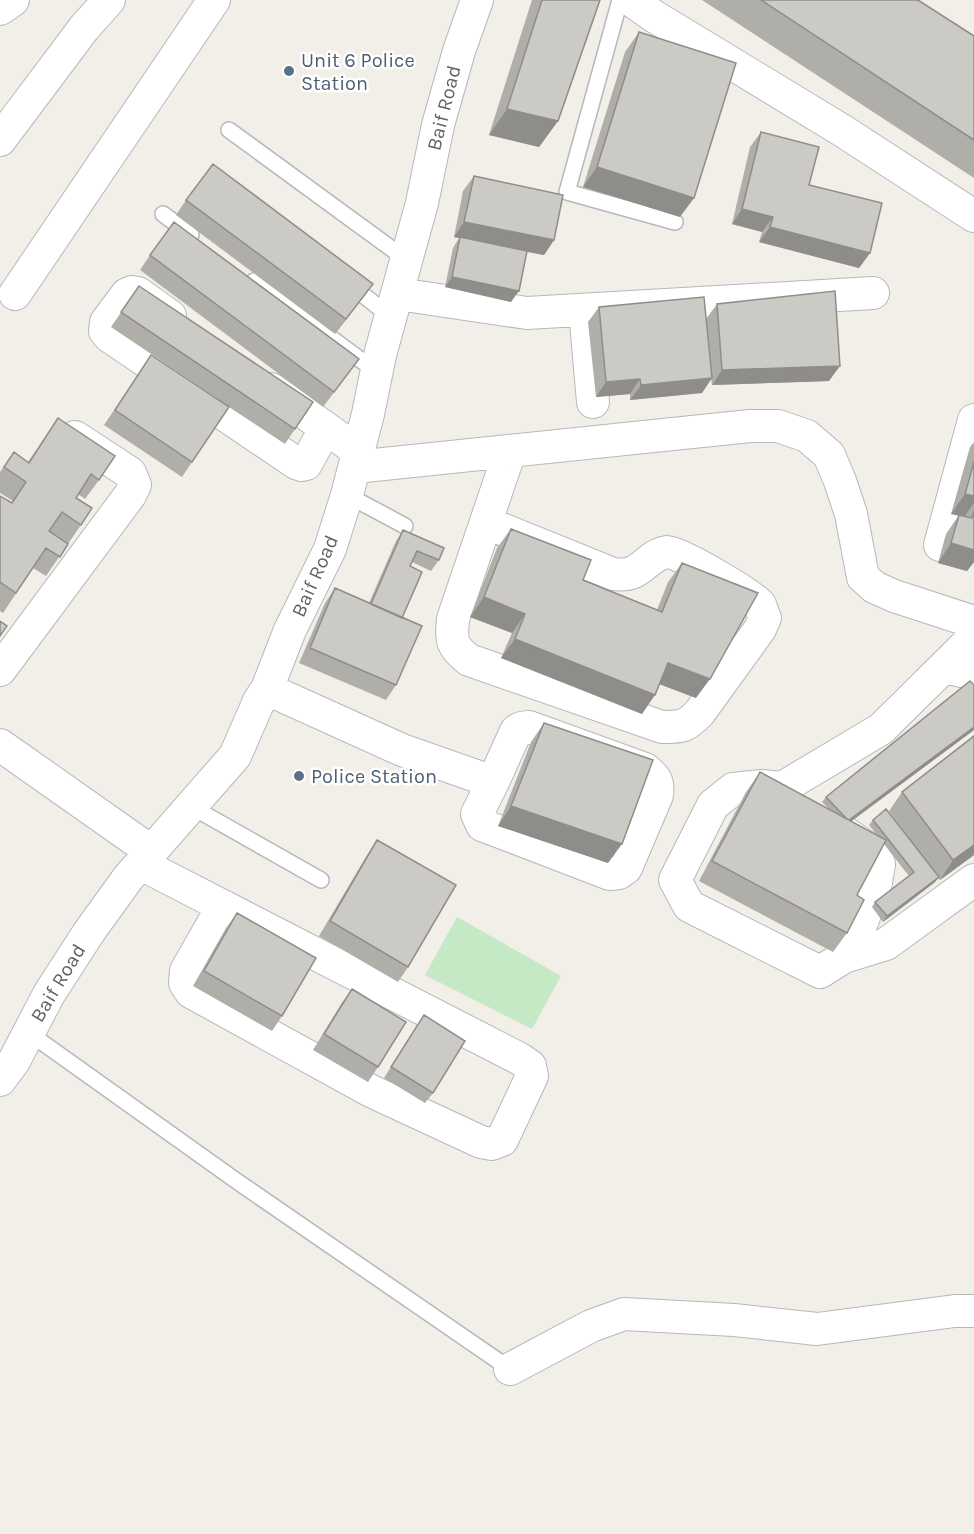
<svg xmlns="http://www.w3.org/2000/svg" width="974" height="1534" font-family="Karla,sans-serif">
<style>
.green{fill:#c5e8c5}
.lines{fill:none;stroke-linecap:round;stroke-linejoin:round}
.service-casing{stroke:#b5b8bc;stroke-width:18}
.minor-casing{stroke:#b5b8bc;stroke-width:34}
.service{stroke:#fff;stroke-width:15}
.minor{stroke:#fff;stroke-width:32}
.wall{fill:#afaea9}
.shaded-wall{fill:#8f8d8a}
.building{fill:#cccac5;stroke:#8f8d8a;stroke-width:1.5}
.service-dot{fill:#5c6f8a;stroke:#fff;stroke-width:2}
.labels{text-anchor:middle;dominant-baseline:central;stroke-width:5;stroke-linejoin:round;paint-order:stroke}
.service-label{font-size:20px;fill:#4e5e75;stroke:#fff;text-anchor:start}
.street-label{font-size:20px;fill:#5f6368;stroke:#fff}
</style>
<rect width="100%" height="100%" fill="#f1efe8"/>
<path class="green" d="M457,917l104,59 -29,53 -107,-54z"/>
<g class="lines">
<defs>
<path id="service" d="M620,0l-53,192 108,30
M229,130l178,130
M163,214l28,21
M254,281l123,91
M348,283l43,34
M347,495l58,31
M192,807l129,73
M29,1033l209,149 272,187"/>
<path id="minor" d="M631,0l21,15 191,116 131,85
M0,9l13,-9
M0,140l84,-112 25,-28
M15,294l199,-294
M398,294l129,19 346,-20
M585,310l8,92
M170,316l-32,-23 -6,-1 -5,2 -21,28 -1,9 4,5 187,127 6,2 4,-1 19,-35
M271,389l87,62
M355,467l395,-41h28l29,10 22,19 11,26 11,33 12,63 11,10 20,9 80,26
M487,523l126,51c31,4 31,-18 54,-22 11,-1 85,43 93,53 2,4 3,10 5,13l-5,11 -60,83c-14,15 -18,15 -38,15l-193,-67c-18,-14 -18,-19 -16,-41l57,-168
M940,545l34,-125
M945,667l29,7
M0,670l130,-175 5,-10 -5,-12 -55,-36
M267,689l135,61 91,32 -16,32 5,11 128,49 9,-1 7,-5 31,-73c2,-14 -2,-18 -12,-26l-116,-42 -8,1 -5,3 -23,51
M0,745l152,107
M844,832l25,17 10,15 -4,24 -15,39 -16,30 -24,15 -131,-66 -14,-26 38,-75 20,-16 29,-3 20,2 99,-59 93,-92
M141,864l379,195 10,7 2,10 -30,64 -10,4 -11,-2 -110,-51 -180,-99 -6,-9 1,-12 37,-65
M844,957l42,-13 88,-64
M0,1080l14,-19 35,-67 40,-62 39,-54 107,-122 24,-55 8,-12 23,-59 40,-81 17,-54 21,-81 12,-59 42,-152 16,-78 21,-74 18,-51
M510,1369l81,-43 33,-12 110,6 83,9 138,-18h19"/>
</defs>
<use href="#service" class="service-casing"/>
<use href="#minor" class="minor-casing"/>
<use href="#service" class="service"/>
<use href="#minor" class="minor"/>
</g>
<path class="wall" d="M532,0h68l-42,121 -19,26 -50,-12z
M702,0h216l56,36v142z
M639,32l41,185 -97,-30 42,-135z
M761,132l109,121 -11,15 -100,-26 3,-10 -30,-8 18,-77z
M474,176l80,64 -10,15 -17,-3 -16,50 -66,-15 8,-39 6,-10 -5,-1 9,-46z
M186,200l187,84 -38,50 -159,-119z
M150,255l198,119 -25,33 -183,-137z
M139,286l174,116 -28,42 -56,-37 -47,70 -78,-52 37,-55 77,29 -107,-72z
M717,304l112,77 -117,4 -1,-6 -9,14 -72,7v-6l-34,3 -8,-75 11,-15 107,12z
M58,418l41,62 -14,19 -7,-5 -2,4 5,27 -35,51 -13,-8 -30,45 -3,-2v-115l11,7 2,-2 -13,-8v-21l14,-20 14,10z
M974,442v120l-7,9 -29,-8 8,-29 13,-19 -8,-1 19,-67z
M511,529l72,51 74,30 11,-28 14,-19 14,135 -37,-14 -17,30 -141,-56 11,-25 -42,-16 27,-69z
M403,530l36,30 -8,11 -19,-9 -2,4 -8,52 -6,67 -10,15 -87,-37 26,-60 10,-15 34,15 27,-62z
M544,723l64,140 -110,-37 33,-84z
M974,730l-123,91 26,14 -8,-10 4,-5 38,21 -22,-30 13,-19 72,-56v119l-34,25 -2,-2 -3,4 -52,40 -11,-15 3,-5 34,-26 -25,-32 -27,51 -10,38 -14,19 -134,-71 47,-89 14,-20 70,38 -8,-8 4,-5z
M377,840l31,127 -10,15 -79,-46 48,-81z
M237,913l45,103 -10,15 -79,-45 33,-58z
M352,989l26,78 -10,15 -55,-32 28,-46z
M424,1015l9,78 -8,10 -41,-25z"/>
<path class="shaded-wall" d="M507,109l51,12 -19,26 -50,-12z
M597,167l97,31 -14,19 -97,-30z
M742,209l31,8 -11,15 -30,-8z
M464,222l90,18 -10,15 -90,-18z
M770,227l100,26 -11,15 -100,-26z
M452,277l67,14 -8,11 -66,-15z
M373,284l-11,15 -27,35 11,-15z
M840,366l-11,15 -117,4 10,-15z
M712,378l-10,15 -72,7 11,-15z
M640,379l-10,15 -34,3 10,-15z
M965,494l9,2v7l-10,14 -13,-3z
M951,543l23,7v12l-7,9 -29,-8z
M484,597l41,17 -13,19 -42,-16z
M515,639l140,56 -13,19 -141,-56z
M668,663l42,16 -14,19 -42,-16z
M974,727v3l-129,96 4,-5z
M511,806l111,38 -14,19 -110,-37z
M974,845v10l-34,25 13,-20z
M939,877l-4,5 -52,40 4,-6z"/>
<path class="building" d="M542,0h58l-42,121 -51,-12z
M761,0h157l56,36v104z
M639,32l97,31 -42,135 -97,-31z
M761,132l58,15 -10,38 73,18 -12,50 -100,-26 3,-10 -31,-8z
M213,164l160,120 -27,35 -160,-119z
M474,176l89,19 -9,45 -90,-18z
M174,222l185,137 -25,33 -184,-137z
M460,237l67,14 -8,40 -67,-14z
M139,286l174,116 -18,27 -174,-117z
M835,291l5,75 -118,4 -5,-66z
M704,297l8,81 -71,7 -1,-6 -34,3 -7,-75z
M151,355l78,52 -37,55 -77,-52z
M58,418l57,38 -16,24 -8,-6 -15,24 16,10 -11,17 -19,-13 -13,19 19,13 -8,13 -14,-9 -30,45 -16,-11v-86l12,7 14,-21 -22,-15 10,-15 15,11z
M974,462v34l-9,-2z
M974,511v39l-23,-7 8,-28 13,3z
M511,529l80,31 -8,20 79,32 20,-49 76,30 -48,86 -42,-16 -13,32 -140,-56 10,-25 -41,-17z
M403,530l41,18 -5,12 -22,-9 -7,15 12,6 -20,46 -31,-14z
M335,588l87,38 -26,59 -86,-37z
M0,621l7,5 -7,10z
M970,681l4,4v42l-125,93 -2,-1 -21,-22z
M544,723l109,37 -31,84 -111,-38z
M974,736v109l-21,15 -51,-68z
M760,772l126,68 -29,55 7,5 -17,33 -135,-72z
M886,809l53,68 -52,39 -12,-14 39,-30 -41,-52z
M377,840l79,45 -48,82 -78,-46z
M237,913l79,45 -34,58 -78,-45z
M352,989l54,33 -28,45 -54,-33z
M424,1015l41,26 -32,52 -42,-26z"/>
<g class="service-dot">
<circle cx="289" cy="71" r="6"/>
<circle cx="299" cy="776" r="6"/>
</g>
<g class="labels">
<g class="service-label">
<text x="301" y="60">Unit 6 Police<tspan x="301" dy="23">Station</tspan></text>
<text x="311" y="776">Police Station</text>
</g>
<g class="street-label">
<text transform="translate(444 108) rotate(-76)">Baif Road</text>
<text transform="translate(315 576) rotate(-66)">Baif Road</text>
<text transform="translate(58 983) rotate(-59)">Baif Road</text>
</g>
</g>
</svg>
